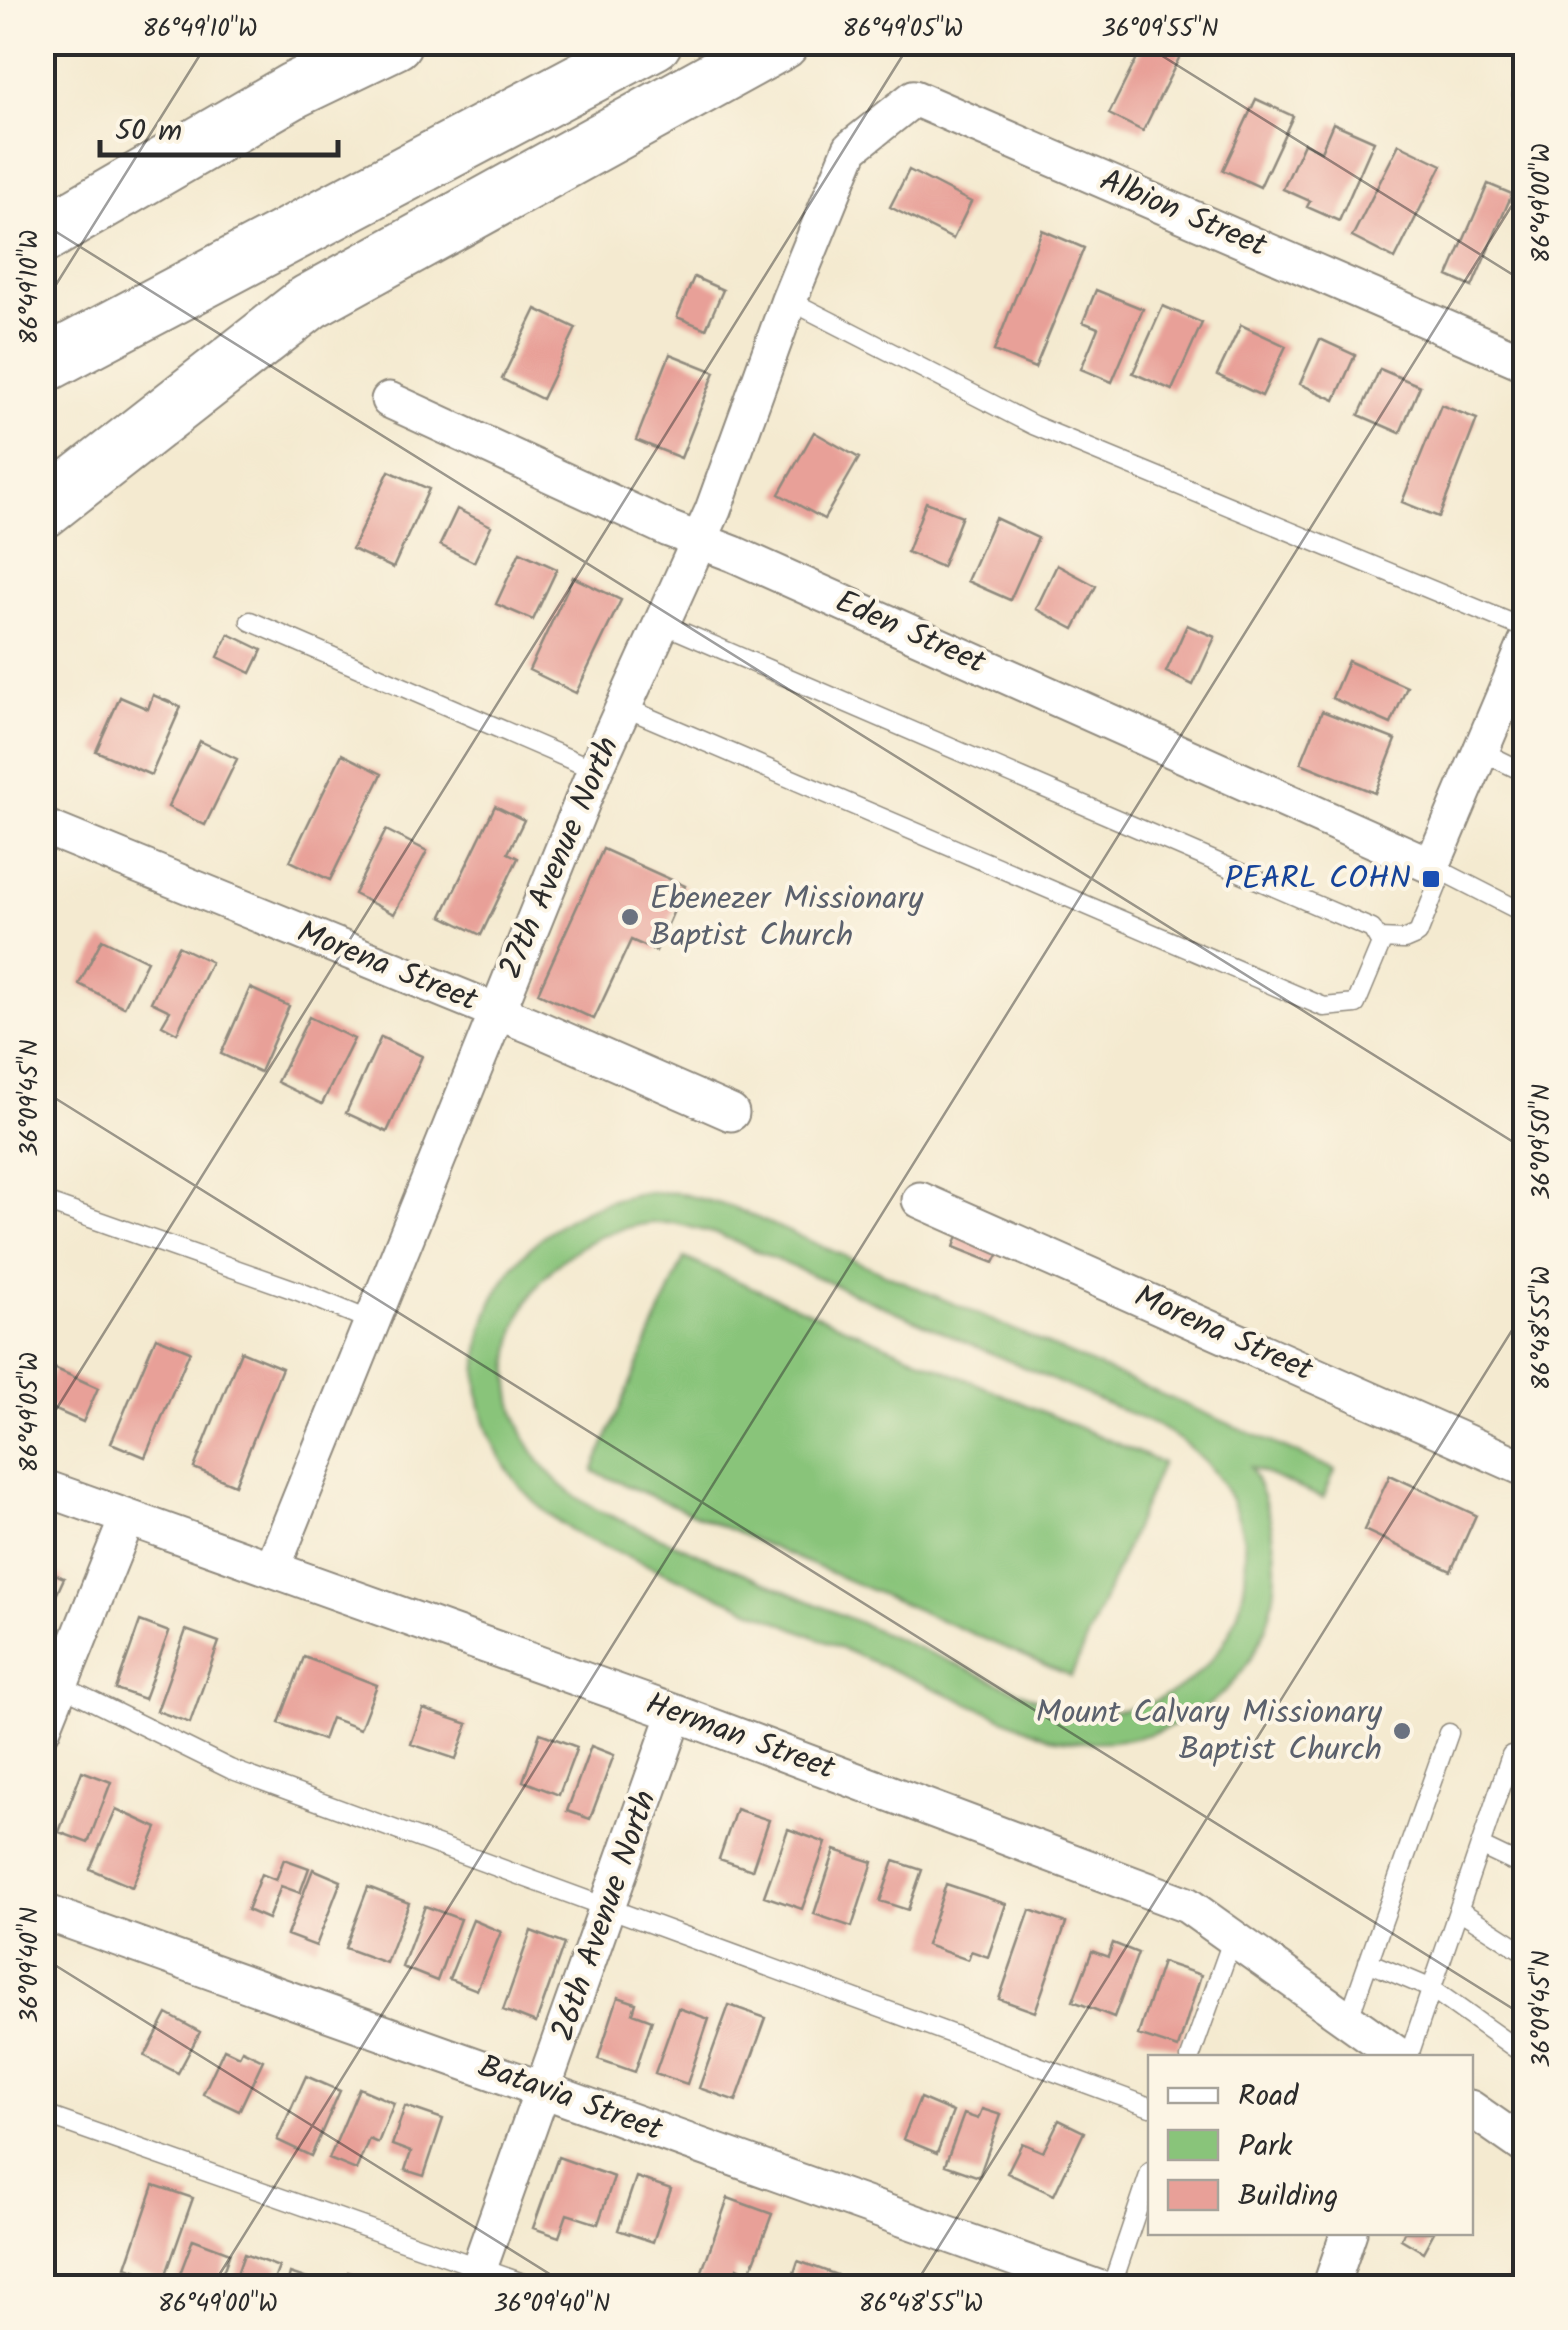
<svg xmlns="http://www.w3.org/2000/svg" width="1568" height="2330" font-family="Kalam,sans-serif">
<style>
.green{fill:#89c47a;stroke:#5a7852;stroke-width:2.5;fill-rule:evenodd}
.building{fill:#e8a098}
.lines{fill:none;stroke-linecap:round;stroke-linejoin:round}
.service-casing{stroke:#908a7e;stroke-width:21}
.minor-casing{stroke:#908a7e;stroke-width:39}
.motorway-casing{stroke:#908a7e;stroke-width:59}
.service{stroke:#fff;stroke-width:18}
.minor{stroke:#fff;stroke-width:35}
.motorway{stroke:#fff;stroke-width:55}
.ticks{fill:none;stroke:#2b2b2b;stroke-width:2.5;stroke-opacity:0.45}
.transit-dot{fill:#1a4fb4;stroke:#fcf5e5;stroke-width:4}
.worship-dot{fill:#6b7280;stroke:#fcf5e5;stroke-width:4}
.labels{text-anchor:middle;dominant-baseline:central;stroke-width:8;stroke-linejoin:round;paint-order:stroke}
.street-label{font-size:32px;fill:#2b2b2b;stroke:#fcf5e5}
.transit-label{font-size:32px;fill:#164399;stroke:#fcf5e5;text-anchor:end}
.worship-label{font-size:32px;fill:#5b616d;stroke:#fcf5e5;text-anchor:start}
.neatline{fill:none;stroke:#2b2b2b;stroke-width:4}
.ticks-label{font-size:25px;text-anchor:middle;fill:#2b2b2b}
</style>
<rect width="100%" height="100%" fill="#fcf5e5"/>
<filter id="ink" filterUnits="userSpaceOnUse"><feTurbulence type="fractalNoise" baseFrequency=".01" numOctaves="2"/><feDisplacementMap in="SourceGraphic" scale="20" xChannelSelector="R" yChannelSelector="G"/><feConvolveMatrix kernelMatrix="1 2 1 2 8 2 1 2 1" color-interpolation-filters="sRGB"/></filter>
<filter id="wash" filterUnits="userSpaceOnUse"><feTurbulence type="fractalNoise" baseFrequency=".0048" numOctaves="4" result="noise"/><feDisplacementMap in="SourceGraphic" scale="40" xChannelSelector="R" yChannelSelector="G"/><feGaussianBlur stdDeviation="2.25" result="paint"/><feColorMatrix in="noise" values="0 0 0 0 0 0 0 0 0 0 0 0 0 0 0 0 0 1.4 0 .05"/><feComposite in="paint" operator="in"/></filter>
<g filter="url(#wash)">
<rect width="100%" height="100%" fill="#f4ead0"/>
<path class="green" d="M649,1192l29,1 54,14 603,263 -12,28 -73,-31c79,151 -32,301 -200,271l-463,-199c-173,-91 -132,-320 62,-347zM651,1223h24l45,12 436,190c165,89 85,319 -98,283l-459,-197c-141,-75 -109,-267 52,-288z
M684,1258l478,205 -91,213 -478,-205z"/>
<g id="blocks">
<path class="building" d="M1145,42h25l13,8 -40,81 -34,-17z
M1256,99l37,17 -33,71 -37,-17z
M1333,123l41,18 -35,80 -32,-14 3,-6 -27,-12 21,-46 17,8z
M1399,144l43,21 -47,94 -43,-22z
M909,170l62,32 -18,37 -63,-32z
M1488,184l24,10 -40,93 -24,-11z
M1042,230l42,18 -49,120 -41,-17z
M694,277l29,13 -17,39 -29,-12z
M1096,290l47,19 -31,73 -31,-13 17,-41 -15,-6z
M1163,306l39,17 -30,67 -39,-17z
M536,309l40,19 -34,71 -40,-20z
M1241,325l45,21 -24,50 -45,-21z
M1320,339l35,16 -20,45 -35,-16z
M670,354l45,18 -34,86 -45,-18z
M1380,369l40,17 -20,47 -41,-18z
M1441,405l36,14 -38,98 -37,-15z
M814,432l45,26 -35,61 -45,-25z
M389,471l40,18 -36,79 -41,-19z
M926,502l36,14 -20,51 -35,-15z
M457,509l34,17 -17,36 -34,-17z
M995,518l43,20 -28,62 -43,-19z
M520,552l37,17 -24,51 -37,-16z
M1057,565l39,21 -22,43 -38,-20z
M573,577l48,23 -45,93 -47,-23z
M1187,625l28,12 -22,48 -27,-13z
M229,634l33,16 -11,23 -33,-16z
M1348,661l59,26 -16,37 -59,-26z
M153,695l28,12 -30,68 -55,-24 24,-54 28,12z
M1322,711l74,29 -21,53 -74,-30z
M200,741l37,18 -32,66 -37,-18z
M342,754l40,20 -52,106 -40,-19z
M495,806l29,14 -16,33 10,5 -37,77 -39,-19z
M386,830l41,21 -33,63 -40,-20z
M603,849l82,37 -29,65 -25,-11 -37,79 -56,-26z
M102,939l45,22 -23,46 -45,-23z
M178,946l33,16 -34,71 -15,-8 8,-14 -19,-9z
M250,988l39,18 -29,66 -39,-18z
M309,1017l45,22 -32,65 -45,-22z
M381,1037l41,19 -35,76 -41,-19z
M960,1230l42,17 -8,16 -40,-16z
M156,1337l34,14 -45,106 -34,-14z
M241,1351l41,17 -47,117 -41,-17z
M54,1368l44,20 -15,34 -41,-18z
M1390,1475l86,40 -25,56 -87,-41z
M42,1568l22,10 -15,33 -7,-3z
M140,1621l29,11 -25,67 -28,-10z
M186,1630l33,12 -29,81 -33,-12z
M304,1657l73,28 -17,44 -29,-11 -8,22 -44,-17z
M423,1709l45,15 -12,35 -45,-15z
M540,1733l37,14 -18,48 -36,-14z
M591,1746l23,9 -24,64 -23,-8z
M82,1771l29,11 -23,61 -29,-11z
M116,1809l41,19 -25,59 -42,-18z
M736,1809l33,11 -17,50 -33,-11z
M788,1829l38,14 -24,66 -38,-13z
M835,1850l38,12 -21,65 -38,-13z
M284,1859l25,9 -9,25 -19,-7 -13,33 -21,-9 14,-36 15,6z
M894,1861l28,9 -14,40 -28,-9z
M313,1869l28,12 -25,65 -29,-11z
M946,1884l60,20 -18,53 -17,-6 -3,9 -42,-15z
M368,1887l41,16 -23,60 -41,-15z
M425,1906l35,13 -23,62 -35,-14z
M1030,1910l36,13 -31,89 -36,-13z
M473,1920l28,12 -24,58 -28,-11z
M531,1931l33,13 -28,79 -33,-13z
M1113,1943l25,10 -24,64 -41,-16 19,-50 16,6z
M1162,1962l39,13 -23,73 -40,-13z
M618,1997l18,6 -3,10 19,7 -17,52 -37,-13z
M729,2005l37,13 -30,83 -37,-13z
M678,2008l31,11 -22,65 -32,-11z
M167,2014l33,18 -22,41 -33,-17z
M224,2049l15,7 3,-6 21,10 -24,51 -36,-17z
M306,2076l34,15 -29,65 -34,-16z
M359,2088l35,15 -16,40 -9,-4 -13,31 -27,-11z
M920,2098l33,14 -16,41 -34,-14z
M405,2106l38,13 -19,57 -19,-6 6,-18 -19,-7z
M982,2109l19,6 -22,62 -34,-12 19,-51 14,5z
M1059,2120l25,12 -30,63 -47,-22 15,-30 21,9z
M558,2157l56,20 -16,47 -31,-10 -8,23 -26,-9z
M636,2177l35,12 -18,53 -35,-12z
M154,2185l39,13 -29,82 -38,-13z
M728,2198l44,16 -22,59 -13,-5 -7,20h-34z
M1404,2232h30l-11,20 -22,-13z
M193,2239l37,14 -13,35h-16l-23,-9z
M244,2254l35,13 -8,21h-39z
M798,2261l39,14 -4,13h-44z
M1518,2263l8,5v20h-24z
M348,2272l41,15v1h-46z
M290,2273l41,14v1h-45z"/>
</g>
</g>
<g filter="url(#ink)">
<use href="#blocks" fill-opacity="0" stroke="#908a7e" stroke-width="2.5"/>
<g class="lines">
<defs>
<path id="service" d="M1522,95l4,1
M789,300l244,125 493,204
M250,621l345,149
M624,707l700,300 32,-3 25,-60 -9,-15 -711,-306
M1479,750l47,23
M1432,866l94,48
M1378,939l26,1 14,-6 20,-50 -6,-18
M42,1201l256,90 73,30
M60,1685l170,84 920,338
M1480,1846l46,22
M1459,1910l67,43
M1368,1962l64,27 94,67
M1348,2020l101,-287
M1190,2058l43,-120
M1408,2058l103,-303
M42,2114l495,174
M1111,2288l39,-116"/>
<path id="minor" d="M389,400l280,129 65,25 698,312 94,-222
M42,826l488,199 201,88
M920,1200l606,269
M42,1487l634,226 511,192 215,153
M272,1569l323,-799 118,-260 76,-210 62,-152 63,-50 612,265
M42,1730l85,-211
M42,1911l1056,377
M1470,2108l56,39
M472,2288l204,-575
M1330,2288l19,-56"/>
<path id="motorway" d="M42,236l252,-146 100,-48
M42,366l612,-324
M42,511l267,-209 472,-260"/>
</defs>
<use href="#service" class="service-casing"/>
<use href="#minor" class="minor-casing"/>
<use href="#motorway" class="motorway-casing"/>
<use href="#service" class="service"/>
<use href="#minor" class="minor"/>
<use href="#motorway" class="motorway"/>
</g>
</g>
<path class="ticks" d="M1140,42l386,241M42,223l1484,927M42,307l166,-265M42,1090l1484,927M42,1432l869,-1390M42,1957l530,331M211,2288l1315,-2105M913,2288l613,-980"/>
<rect class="transit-dot" x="1421" y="869" width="20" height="20" rx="5"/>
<g class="worship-dot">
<circle cx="630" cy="917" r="10"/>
<circle cx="1402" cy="1731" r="10"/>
</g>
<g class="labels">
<g class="street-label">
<text transform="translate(1183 214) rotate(23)">Albion Street</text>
<text transform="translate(910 633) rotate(24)">Eden Street</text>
<text transform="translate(560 858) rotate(-67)">27th Avenue North</text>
<text transform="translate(387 967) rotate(22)">Morena Street</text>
<text transform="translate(1223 1334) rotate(24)">Morena Street</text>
<text transform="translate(740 1737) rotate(20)">Herman Street</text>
<text transform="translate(605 1916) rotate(-71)">26th Avenue North</text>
<text transform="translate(570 2099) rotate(20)">Batavia Street</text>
</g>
<g class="transit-label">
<text x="1411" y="879">PEARL COHN</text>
</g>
<g class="worship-label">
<text x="650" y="899">Ebenezer Missionary<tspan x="650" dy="37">Baptist Church</tspan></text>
<text x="1382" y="1713" text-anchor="end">Mount Calvary Missionary<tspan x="1382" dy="37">Baptist Church</tspan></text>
</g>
</g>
<rect width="1568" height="2330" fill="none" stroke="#fcf5e5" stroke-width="110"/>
<rect x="1148" y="2055" width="325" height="180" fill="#fcf5e5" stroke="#a8a49b" stroke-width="2.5"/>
<rect x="1168" y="2088" width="50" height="15" fill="#ffffff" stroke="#a8a49b" stroke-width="2.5"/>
<text x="1238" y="2105" font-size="30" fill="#2b2b2b">Road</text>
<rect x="1168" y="2130" width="50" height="30" fill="#89c47a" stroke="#a8a49b" stroke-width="2.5"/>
<text x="1238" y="2155" font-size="30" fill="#2b2b2b">Park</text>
<rect x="1168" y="2180" width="50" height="30" fill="#e8a098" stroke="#a8a49b" stroke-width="2.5"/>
<text x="1238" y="2205" font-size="30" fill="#2b2b2b">Building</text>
<path d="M100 140v15h238v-15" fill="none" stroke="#2b2b2b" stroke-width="5"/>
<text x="115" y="140" font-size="30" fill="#2b2b2b" stroke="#fcf5e5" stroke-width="8" paint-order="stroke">50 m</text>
<rect x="55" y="55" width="1458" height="2220" class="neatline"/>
<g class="ticks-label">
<text x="200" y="36">86°49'10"W</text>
<text x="903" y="36">86°49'05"W</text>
<text x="1160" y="36">36°09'55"N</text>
<text transform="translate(1540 203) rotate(-90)" y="9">86°49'00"W</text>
<text transform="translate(28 287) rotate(-90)" y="9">86°49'10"W</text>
<text transform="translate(28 1098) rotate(-90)" y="9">36°09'45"N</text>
<text transform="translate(1540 1142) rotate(-90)" y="9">36°09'50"N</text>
<text transform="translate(1540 1328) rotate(-90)" y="9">86°48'55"W</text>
<text transform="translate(28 1412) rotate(-90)" y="9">86°49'05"W</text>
<text transform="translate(28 1965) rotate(-90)" y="9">36°09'40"N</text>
<text transform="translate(1540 2009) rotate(-90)" y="9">36°09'45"N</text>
<text x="218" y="2311">86°49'00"W</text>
<text x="552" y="2311">36°09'40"N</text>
<text x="921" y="2311">86°48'55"W</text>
</g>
</svg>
